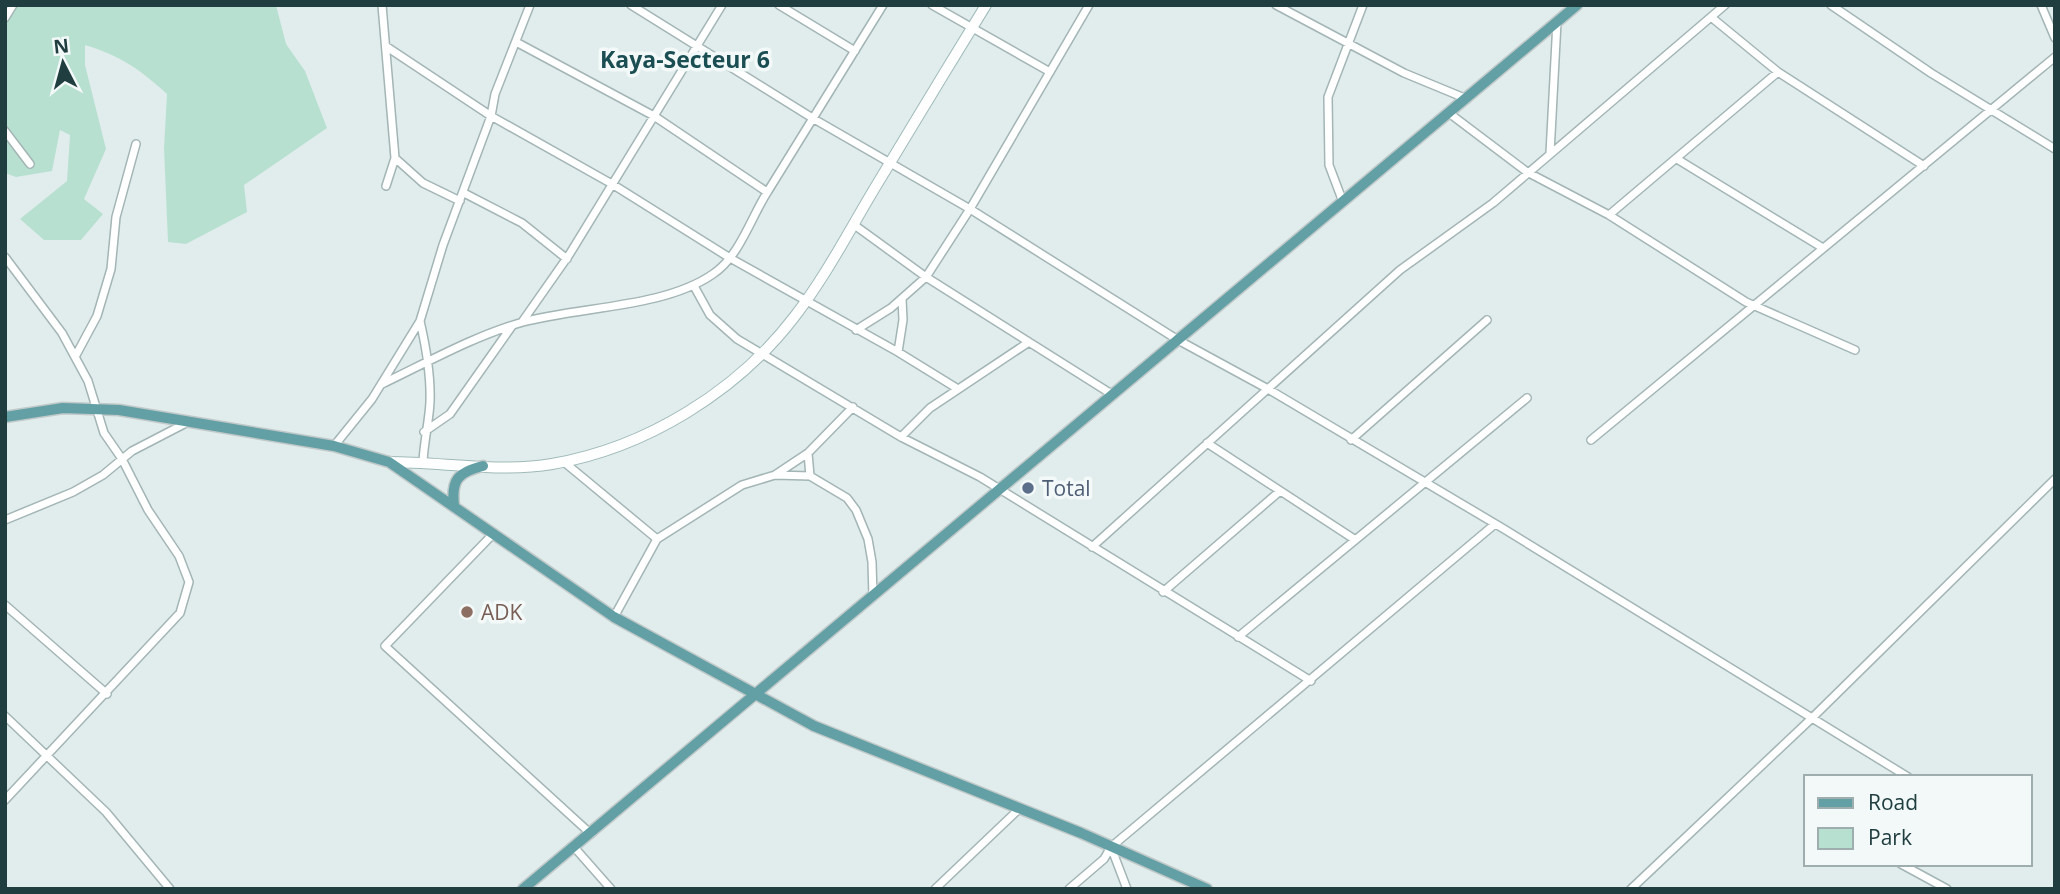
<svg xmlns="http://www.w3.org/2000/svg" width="2060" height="894" font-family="'Open Sans',sans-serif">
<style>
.green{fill:#b8e0d1}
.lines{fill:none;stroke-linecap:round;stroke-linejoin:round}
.street-casing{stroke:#a3b5b5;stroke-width:10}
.secondary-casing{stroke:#9fbab9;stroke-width:12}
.primary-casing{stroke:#c1c9c9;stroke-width:13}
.street{stroke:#fff;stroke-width:7}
.secondary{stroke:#fff;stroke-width:10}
.primary{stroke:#62a0a6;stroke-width:10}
.service-dot{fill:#5c6f8a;stroke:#f2f9f8;stroke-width:2.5}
.education-dot{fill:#8d6e63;stroke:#f2f9f8;stroke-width:2.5}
.labels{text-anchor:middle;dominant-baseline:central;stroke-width:7;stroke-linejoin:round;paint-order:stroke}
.service-label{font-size:21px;fill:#4e5e75;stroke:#f2f9f8;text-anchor:start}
.education-label{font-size:21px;fill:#785e54;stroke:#f2f9f8;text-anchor:start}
.neighbourhood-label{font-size:23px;font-weight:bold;fill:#1a4e53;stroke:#f2f9f8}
</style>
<rect width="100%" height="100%" fill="#e1edec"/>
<path class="green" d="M5,5h271l10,39 19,27 22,57 -83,57 3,27 -61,32 -18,-2 -4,-94 3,-54c-26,-24 -48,-39 -82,-49v20l21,84 -22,50 19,15 -22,26h-37l-24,-21 47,-38 3,-46 -10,-5 -8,41 -36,6 -11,-4z"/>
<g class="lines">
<defs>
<path id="street" d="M382,5l13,153 -9,28
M631,5l183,114 156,90 208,131 90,49 236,140 404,248
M779,5l76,46
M932,5l118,67
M1276,5l128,68 63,26
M1831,5l100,68 124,76
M2041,5l14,33
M1711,17l67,55 146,94
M5,18l8,-13
M516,42l138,74 113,76
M387,47l104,69 121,68 118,74 168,94 60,37
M1449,113l78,59 82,43 137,87 109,48
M5,131l25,33
M1550,153l7,-131
M395,158l28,25 37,18
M1677,159l146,89
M464,193l58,30 45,36
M1343,202l-14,-37 -1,-68 35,-92
M1609,215l169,-143
M853,224l73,53 187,118
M5,257l57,76 26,48 16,52 18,26 26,51 31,46 10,26 -9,31 -175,187
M694,286l16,29 27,24 164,98 79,40 331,204
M420,321c6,26 11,53 10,81 -1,20 -6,39 -7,60
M522,322l47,-67 153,-250
M856,330l35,-22 35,-31 44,-68 119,-204
M898,352l5,-32 -1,-21
M75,357l22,-41 14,-47 5,-52 20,-73
M382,384c46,-22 92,-48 141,-62 59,-16 141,-14 190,-48 27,-18 38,-57 55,-83 38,-62 77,-124 115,-186
M424,432l26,-18 62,-88
M901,437l29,-29 99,-66
M1351,440l136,-120
M1591,440l464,-383
M1207,443l147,96
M334,446l38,-47 48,-78 23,-76 48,-129 4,-22 35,-89
M808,453l2,23
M564,462l93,77
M775,475l33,-22 45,-46
M5,520l68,-28 30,-17 29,-24 56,-29
M494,533l-109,113 206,188
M1092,547l308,-277 93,-67 232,-198
M1163,592l117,-101
M5,605l102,89
M614,617l43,-78 85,-54 33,-10 35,1 37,22 9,12 12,29 4,23 1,35
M1238,637l289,-239
M5,716l101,96 64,77
M574,847l37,42
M1111,847l16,42
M1901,864l46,25
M935,889l84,-80
M1069,889l35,-30 7,-12 384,-323
M1631,889l181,-171 243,-239"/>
<path id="secondary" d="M389,462c54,0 110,11 163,2 94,-16 186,-73 243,-148 31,-40 55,-87 81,-130 36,-60 73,-121 110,-181"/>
<path id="primary" d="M5,417l58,-9 56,2 215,36 55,16 225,155 200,109 267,107 126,56
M454,505c-3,-25 4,-33 29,-39
M523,889l1054,-884"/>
</defs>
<use href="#street" class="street-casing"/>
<use href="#secondary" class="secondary-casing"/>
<use href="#primary" class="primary-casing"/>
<use href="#street" class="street"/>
<use href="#secondary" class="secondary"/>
<use href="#primary" class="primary"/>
</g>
<circle class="service-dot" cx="1028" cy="488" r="7"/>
<circle class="education-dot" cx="467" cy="612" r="7"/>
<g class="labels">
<g class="service-label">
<text x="1042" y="488">Total</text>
</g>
<g class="education-label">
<text x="481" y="612">ADK</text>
</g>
<g class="neighbourhood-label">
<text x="685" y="59">Kaya-Secteur 6</text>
</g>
</g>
<rect width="2060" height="894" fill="none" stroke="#203d3f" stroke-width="14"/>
<rect x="1804" y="775" width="228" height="91" fill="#f2f9f8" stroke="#9eaeae" stroke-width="2"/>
<rect x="1818" y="798" width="35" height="10" fill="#62a0a6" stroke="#9eaeae" stroke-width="2"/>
<text x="1868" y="810" font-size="21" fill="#203d3f">Road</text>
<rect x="1818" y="828" width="35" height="21" fill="#b8e0d1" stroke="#9eaeae" stroke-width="2"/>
<text x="1868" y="845" font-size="21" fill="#203d3f">Park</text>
<g transform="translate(63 63) rotate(354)" stroke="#f2f9f8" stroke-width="5" paint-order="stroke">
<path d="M0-5L12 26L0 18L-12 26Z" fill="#203d3f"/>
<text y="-10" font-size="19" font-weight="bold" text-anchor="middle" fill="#203d3f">N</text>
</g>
</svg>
